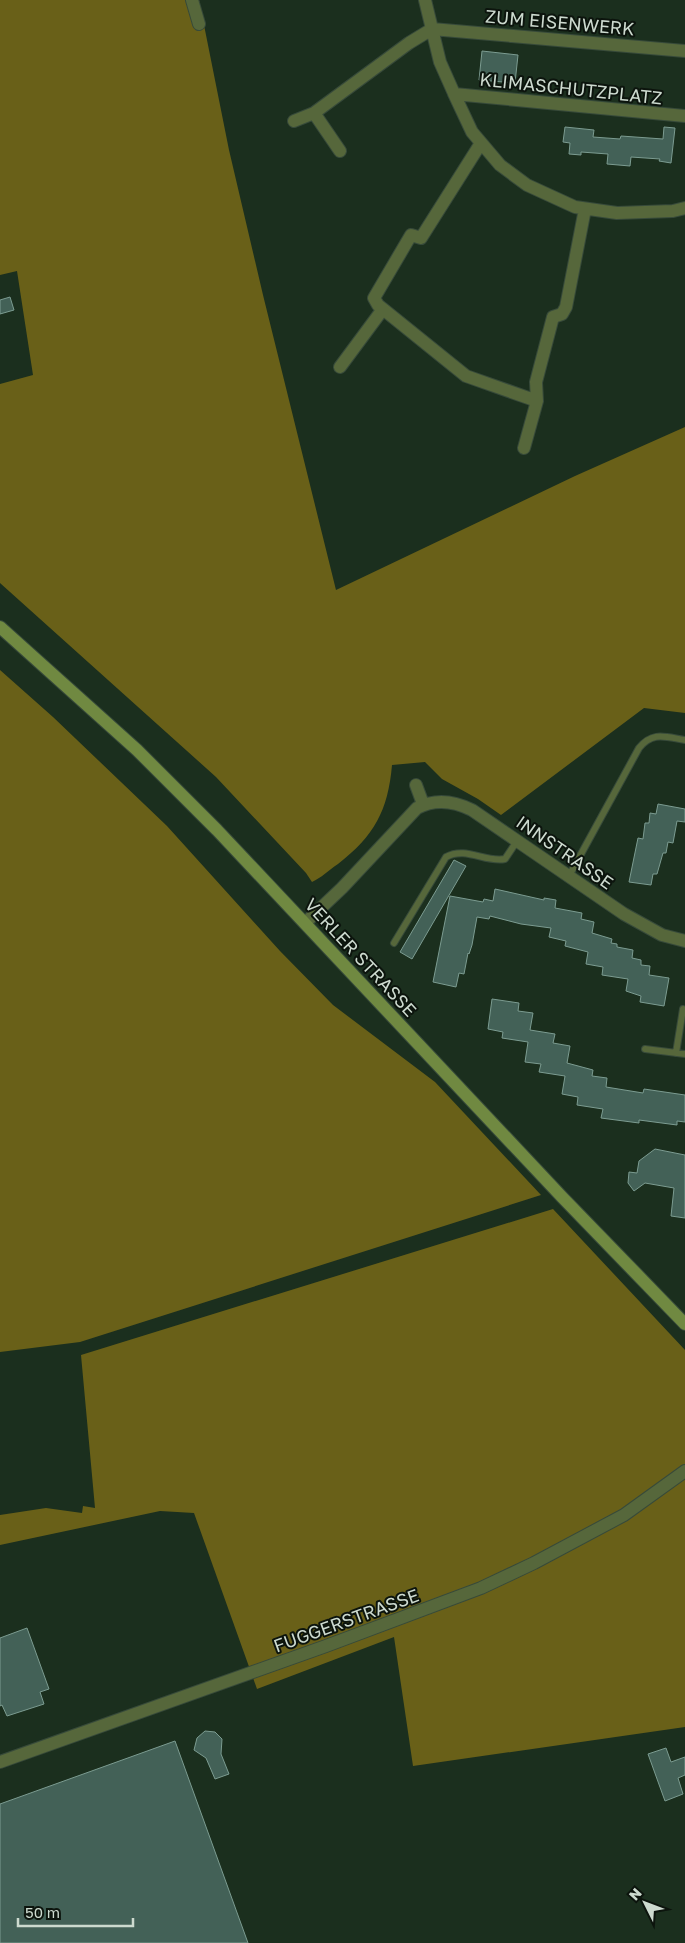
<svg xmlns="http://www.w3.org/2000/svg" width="685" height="1943" font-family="'Golos Text',sans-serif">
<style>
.forest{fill:#696018}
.building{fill:#436157;stroke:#7c9c91}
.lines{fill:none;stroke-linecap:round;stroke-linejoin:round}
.service-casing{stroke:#374a3a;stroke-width:8}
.minor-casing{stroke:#374a3a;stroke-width:14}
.secondary-casing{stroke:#374a3a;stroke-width:14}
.service{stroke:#56673b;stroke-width:6}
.minor{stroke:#56673b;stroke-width:12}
.secondary{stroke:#708941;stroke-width:12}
.labels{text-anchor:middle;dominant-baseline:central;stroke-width:4;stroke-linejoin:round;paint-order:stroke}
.street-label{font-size:18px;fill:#cddacf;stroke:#0c140d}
</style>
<rect width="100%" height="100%" fill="#1b2f1e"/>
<path class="forest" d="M0,0h199l30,150 34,145 73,295 239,-114 110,-49v286l-41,-5 -143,107 -23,-16 -36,-20 -17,-17 -33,3c-4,46 -18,71 -54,99 -9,6 -17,14 -26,18l-6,-9 -90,-96 -216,-194v-199l33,-9 -16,-104 -17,4z
M0,670l53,47 114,109 113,125 53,54 102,77 106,113 -461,147 -80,10z
M553,1209l132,141v377l-272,39 -19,-129 -137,52 -63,-176 -34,-2 -160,34v-30l46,-7 36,5 1,-7 12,2 -14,-153z"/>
<path class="building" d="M482,51l36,4 -3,28 -36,-3z
M565,127l29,3 -1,7 27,2 1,-3 42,3 1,-12 11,1 -4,35 -12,-2 1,-2 -29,-2 -1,9 -23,-2 1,-10 -27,-2v3l-12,-1 1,-11 -7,-1z
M10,297l4,13 -14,4v-14z
M658,804l27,5v13l-8,-1 -4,22 -5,-1 -2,11h-3l-6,21h-4l-2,11 -22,-3 9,-44 5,1 2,-16h4l1,-10 6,1z
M454,860l12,6 -54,93 -12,-7z
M495,889l49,11v-2l12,2 -1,8 27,5 -1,6 13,3 -2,11 20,6 -1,4 6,1v3l16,3 -1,8 9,2v5l9,1 -1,9 20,3 -5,28 -24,-4 1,-6 -15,-5 2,-12 -26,-4 1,-8 -17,-3 2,-12 -23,-6 1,-5 -17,-4 2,-9 -30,-4 -31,-8 -1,3 -12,-2 -5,28 -3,9 -1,-1 -4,21 -5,-1 -3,14 -23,-5 17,-86 33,6 1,-3 9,2z
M492,999l27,4 -1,8 15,2 -3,17 25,4 -2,9 17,3 -3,17 26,7 -1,6 15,2 -1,9 37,6 1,-4 41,6v27l-8,-1v4l-38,-5v3l-38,-5 2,-9 -26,-4 1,-8 -16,-3 3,-18 -26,-4 2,-8 -16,-2 3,-20 -26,-4 1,-6 -15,-3z
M655,1149l30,6v63l-14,-2 3,-28 -29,-5 -11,8 -6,-8 1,-11 8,1 2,-12z
M27,1628l22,61 -9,3 4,12 -37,12 -5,-11 -2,1v-68z
M205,1731l10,1 7,7 -1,15 8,20 -14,5 -9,-21 -12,-8 3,-12z
M175,1741l73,202h-248v-139z
M666,1748l5,14 14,-5v18l-7,3 5,16 -18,7 -17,-47z"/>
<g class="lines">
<defs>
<path id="service" d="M569,876l70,-128c14,-17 26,-11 46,-8
M394,943l52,-86c20,-11 39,6 59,2l12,-18
M645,1049l40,5
M676,1053l7,-44 2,1"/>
<path id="minor" d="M192,0l7,24
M425,0l15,62 16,36 16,34 28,33 27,20 48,22 42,6 56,-2 12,-3
M454,94l231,22
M314,113l26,38
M294,121l20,-8 95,-70 23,-14 253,22
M383,309l-5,-4 -4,-7 37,-63 10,3 60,-95
M340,367l43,-58 83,67 71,25 -1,-19 17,-65 9,-3 4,-7 19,-98
M524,448l13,-47
M416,785l7,19
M305,923l37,-35 75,-80c19,-10 37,-7 55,2l152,104 38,21 23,6
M0,1762l326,-116 155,-58 53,-25 90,-48 61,-44"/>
<path id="secondary" d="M0,627l137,123 80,80 345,367 123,127"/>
</defs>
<use href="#service" class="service-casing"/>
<use href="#minor" class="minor-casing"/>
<use href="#secondary" class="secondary-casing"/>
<use href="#service" class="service"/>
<use href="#minor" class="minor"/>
<use href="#secondary" class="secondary"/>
</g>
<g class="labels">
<g class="street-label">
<text transform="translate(560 22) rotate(5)">ZUM EISENWERK</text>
<text transform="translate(571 88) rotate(6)">KLIMASCHUTZPLATZ</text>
<text transform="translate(565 852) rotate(35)">INNSTRASSE</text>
<text transform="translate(361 957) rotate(47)">VERLER STRASSE</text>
<text transform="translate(346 1620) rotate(-20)">FUGGERSTRASSE</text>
</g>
</g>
<g transform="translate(645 1903) rotate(312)" stroke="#0c140d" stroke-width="4" paint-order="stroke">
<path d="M0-4L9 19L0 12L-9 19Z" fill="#cddacf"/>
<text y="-8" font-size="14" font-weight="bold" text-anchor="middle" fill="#cddacf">N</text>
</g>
<path d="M18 1918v8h115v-8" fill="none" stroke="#cddacf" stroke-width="2.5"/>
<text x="25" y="1918" font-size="15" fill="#cddacf" stroke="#0c140d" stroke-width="4" paint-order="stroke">50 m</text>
</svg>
